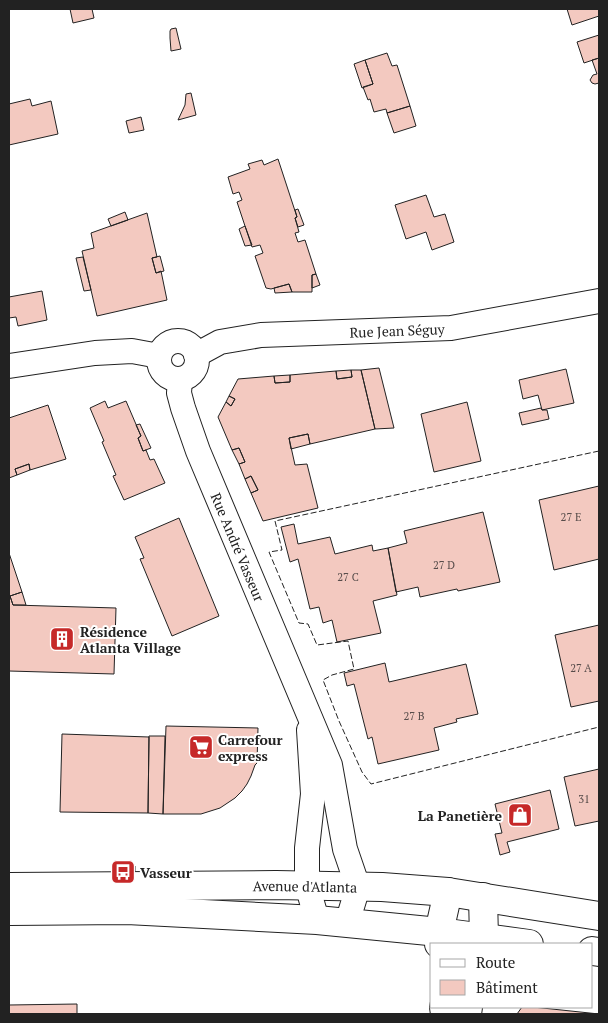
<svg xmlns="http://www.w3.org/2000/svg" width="608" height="1023" font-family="'PT Serif',serif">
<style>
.building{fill:#f3c9c0;stroke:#222}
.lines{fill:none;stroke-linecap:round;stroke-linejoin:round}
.minor-casing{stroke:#222;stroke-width:26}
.tertiary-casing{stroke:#222;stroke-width:30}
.secondary-casing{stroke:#222;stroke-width:30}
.minor{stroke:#fff;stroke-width:24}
.tertiary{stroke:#fff;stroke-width:28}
.secondary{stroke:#fff;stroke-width:28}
.fence{stroke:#222;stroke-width:1;stroke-dasharray:6 2.5;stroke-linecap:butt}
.labels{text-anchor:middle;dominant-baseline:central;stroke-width:4;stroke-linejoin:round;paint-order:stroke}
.number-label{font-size:11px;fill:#564c4a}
.street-label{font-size:14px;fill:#222;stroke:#fff}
.poi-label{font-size:14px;font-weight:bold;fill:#222;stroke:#fff;text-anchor:start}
</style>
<rect width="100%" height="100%" fill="#fff"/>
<path class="building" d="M70,9h22l2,9 -21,5z
M567,9h32v7l-27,9z
M176,28l5,21 -10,2 -1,-13v-7l1,-2z
M599,35v23l-15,5 -7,-21z
M387,53l5,13 5,-1 13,41 -23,7 -1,-4 -12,3 -4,-13 -2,1 -5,-13 10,-3 -8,-24z
M599,58v25l-4,1 -3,-1 -2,-3 3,-5 4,-1 -5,-14z
M365,60l8,24 -11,4 -8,-24z
M191,93l5,22 -18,5 7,-15 1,-11z
M30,99l2,7 19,-5 7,33 -49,11v-41z
M410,106l6,20 -22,7 -7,-20z
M141,117l3,13 -15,3 -3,-12z
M278,159l19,58 -2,1 4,14 -4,1 3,9 7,-2 11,34 -4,1v17h-20l-3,-8 -18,5 -5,-1 -11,-32 8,-3 -3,-8 -8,2 -15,-45 5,-2 -3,-8 -6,2 -5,-17 22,-8 -2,-5 14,-4 2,5z
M426,195l8,22 11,-3 9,28 -22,8 -6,-18 -20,7 -11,-34z
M298,209l6,16 -6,2 -3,-9 2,-1 -2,-7z
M125,212l3,8 -17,6 -3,-7z
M147,213l10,44 -5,1 4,15 5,-2 6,29 -70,16 -15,-65 12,-3 -3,-15z
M245,226l7,19 -7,1 -6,-17z
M160,256l4,15 -8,2 -4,-15z
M83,257l8,33 -7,1 -8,-33z
M316,274l4,11 -8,3v-13z
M289,284l3,8 -17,1 -1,-5z
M42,291l5,29 -29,6 -2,-9 -7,1v-21z
M379,368l15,60 -19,1 -14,-59z
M566,369l8,34 -32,7 -4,-15 -15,4 -4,-19z
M351,370h10l14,59 -65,15 -2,-10 -19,4 6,27 12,-1 11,44 -55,13 -12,-28 7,-3 -7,-14 -6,3 -6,-15 6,-2 -6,-14 -7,2 -14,-33 8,-15 5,4 4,-7 -6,-3 9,-17 36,-3 1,7 15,-1v-7l46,-4 1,8 15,-2z
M351,370l1,7 -15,2 -1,-8z
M290,375v7l-15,1 -1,-7z
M229,396l6,3 -4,7 -5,-4z
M105,401l3,7 18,-7 15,35 -3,2 5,13 3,-1 4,10 4,-1 11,24 -41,17 -11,-24 3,-1 -14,-33 2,-1 -14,-33z
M467,402l14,59 -47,11 -13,-58z
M48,405l18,54 -36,11 -1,-6 -14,5 2,6 -8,3v-60z
M541,408l1,2h5l2,9 -27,6 -3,-12z
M140,424l11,24 -8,3 -5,-13 3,-2 -5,-11z
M308,434l2,10 -19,5 -2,-11z
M239,448l6,14 -6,2 -7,-14z
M29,464l1,6 -13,5 -2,-6z
M251,476l7,14 -7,3 -6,-14z
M599,486v73l-45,11 -15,-70z
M483,512l17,70 -42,9 -1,-2 -37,8 -2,-10 -22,5 -8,-44 19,-5 -3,-12z
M179,518l40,98 -47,20 -32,-77 4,-1 -9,-21z
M294,524l4,20 32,-7 5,17 37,-9 1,6 15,-3 9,47 -24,6 8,32 -44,9 -5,-22 -9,3 -4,-16 -9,2 -12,-50 -8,3 -9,-35z
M9,553l13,39 -12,4 3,9 103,3 -2,66 -105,-3z
M22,592l4,13h-13l-3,-9z
M599,625v76l-28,6 -16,-72z
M385,663l4,19 77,-18 12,50 -22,5 1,3 -23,6 5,22 -61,14 -6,-27 -4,2 -14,-55 -7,2 -3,-13z
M166,726l92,2 -1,35 -2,2 -4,11 -4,8 -5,7 -7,7 -15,10 -19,6h-38z
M62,734l87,3 -1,76 -88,-1z
M149,736h16l-2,78 -15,-1z
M599,769v52l-24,5 -11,-49z
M550,790l9,39 -52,13 3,10 -10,3 -5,-21 7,-1 -7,-29z
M135,866v6h-17v-5z
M77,1004v10h-68v-9z
M522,1007h11l66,7h-82z"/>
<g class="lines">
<defs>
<g id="minor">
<circle cx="178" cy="360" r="19"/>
<path id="s1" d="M196,355l24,-13 41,-7 190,-7 148,-27"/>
<path d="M9,366l86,-13 37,-2 27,5"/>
<path id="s2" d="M180,379l-1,14 4,15 15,43 132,314 15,84 13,38 -11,36"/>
<path d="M309,730l4,64 -6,54v37l10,35"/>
</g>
<path id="tertiary" d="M439,944v-12l9,-40
M482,944l2,-6 -1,-41
M444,1007l1,7
M467,1014l1,-7"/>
<g id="secondary">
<path id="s3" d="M9,887l267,-2 106,2 66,5 151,24"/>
<path d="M9,911l118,-1 190,10 122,12 90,12"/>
<path d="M592,951l7,1"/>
</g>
</defs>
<use href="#minor" class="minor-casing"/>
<use href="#tertiary" class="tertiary-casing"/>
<use href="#secondary" class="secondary-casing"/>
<use href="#minor" class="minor"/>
<use href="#tertiary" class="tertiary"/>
<use href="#secondary" class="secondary"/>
<path class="fence" d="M599,451l-324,70 7,29 -13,2 30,71 9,1 9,21 31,-4 6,28 -22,6 -9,5 16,41 23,51 9,12 228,-57"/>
</g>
<defs>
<symbol id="building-square" viewBox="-11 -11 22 22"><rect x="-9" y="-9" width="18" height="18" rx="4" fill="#c62828" stroke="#fff"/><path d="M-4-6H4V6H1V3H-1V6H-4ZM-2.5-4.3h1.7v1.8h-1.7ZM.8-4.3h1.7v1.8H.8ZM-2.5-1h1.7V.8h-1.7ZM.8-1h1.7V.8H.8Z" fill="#fff"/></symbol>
<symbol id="supermarket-square" viewBox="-11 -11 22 22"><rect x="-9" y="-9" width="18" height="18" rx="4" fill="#c62828" stroke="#fff"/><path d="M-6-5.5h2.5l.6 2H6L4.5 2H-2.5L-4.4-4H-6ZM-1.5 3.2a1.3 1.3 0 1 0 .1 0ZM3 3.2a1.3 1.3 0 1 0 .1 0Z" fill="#fff"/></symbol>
<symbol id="shop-square" viewBox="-11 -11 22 22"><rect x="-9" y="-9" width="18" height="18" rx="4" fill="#c62828" stroke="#fff"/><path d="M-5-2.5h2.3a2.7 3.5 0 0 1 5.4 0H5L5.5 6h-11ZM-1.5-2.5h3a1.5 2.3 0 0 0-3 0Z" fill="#fff"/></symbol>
<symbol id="bus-square" viewBox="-11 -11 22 22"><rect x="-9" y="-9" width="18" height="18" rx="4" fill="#c62828" stroke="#fff"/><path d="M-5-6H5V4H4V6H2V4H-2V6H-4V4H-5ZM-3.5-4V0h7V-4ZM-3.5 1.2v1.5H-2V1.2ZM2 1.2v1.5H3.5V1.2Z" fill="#fff"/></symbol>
</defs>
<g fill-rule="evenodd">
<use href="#building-square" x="48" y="625" width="28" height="28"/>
<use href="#supermarket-square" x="187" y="733" width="28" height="28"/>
<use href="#shop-square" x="506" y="801" width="28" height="28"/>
<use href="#bus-square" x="109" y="858" width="28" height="28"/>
</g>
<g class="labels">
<g class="number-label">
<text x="571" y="517">27 E</text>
<text x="444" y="565">27 D</text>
<text x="348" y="577">27 C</text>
<text x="581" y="668">27 A</text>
<text x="414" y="716">27 B</text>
<text x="584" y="799">31</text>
</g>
<g class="street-label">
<text stroke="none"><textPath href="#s1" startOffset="205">Rue Jean Séguy</textPath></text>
<text stroke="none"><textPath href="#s2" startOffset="179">Rue André Vasseur</textPath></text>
<text stroke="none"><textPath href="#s3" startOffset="296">Avenue d'Atlanta</textPath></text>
</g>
<g class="poi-label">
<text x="80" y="631">Résidence<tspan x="80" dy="16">Atlanta Village</tspan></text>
<text x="218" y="739">Carrefour<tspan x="218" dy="16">express</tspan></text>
<text x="502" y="815" text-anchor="end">La Panetière</text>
<text x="140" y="872">Vasseur</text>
</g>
</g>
<rect width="608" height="1023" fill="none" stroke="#222222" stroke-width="20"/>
<rect x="430" y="943" width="162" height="65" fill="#ffffff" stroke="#a7a7a7"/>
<rect x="440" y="959" width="25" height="8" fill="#ffffff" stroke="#a7a7a7"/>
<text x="476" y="968" font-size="15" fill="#222222">Route</text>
<rect x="440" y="980" width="25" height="15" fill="#f3c9c0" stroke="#a7a7a7"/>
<text x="476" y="993" font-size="15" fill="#222222">Bâtiment</text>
</svg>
